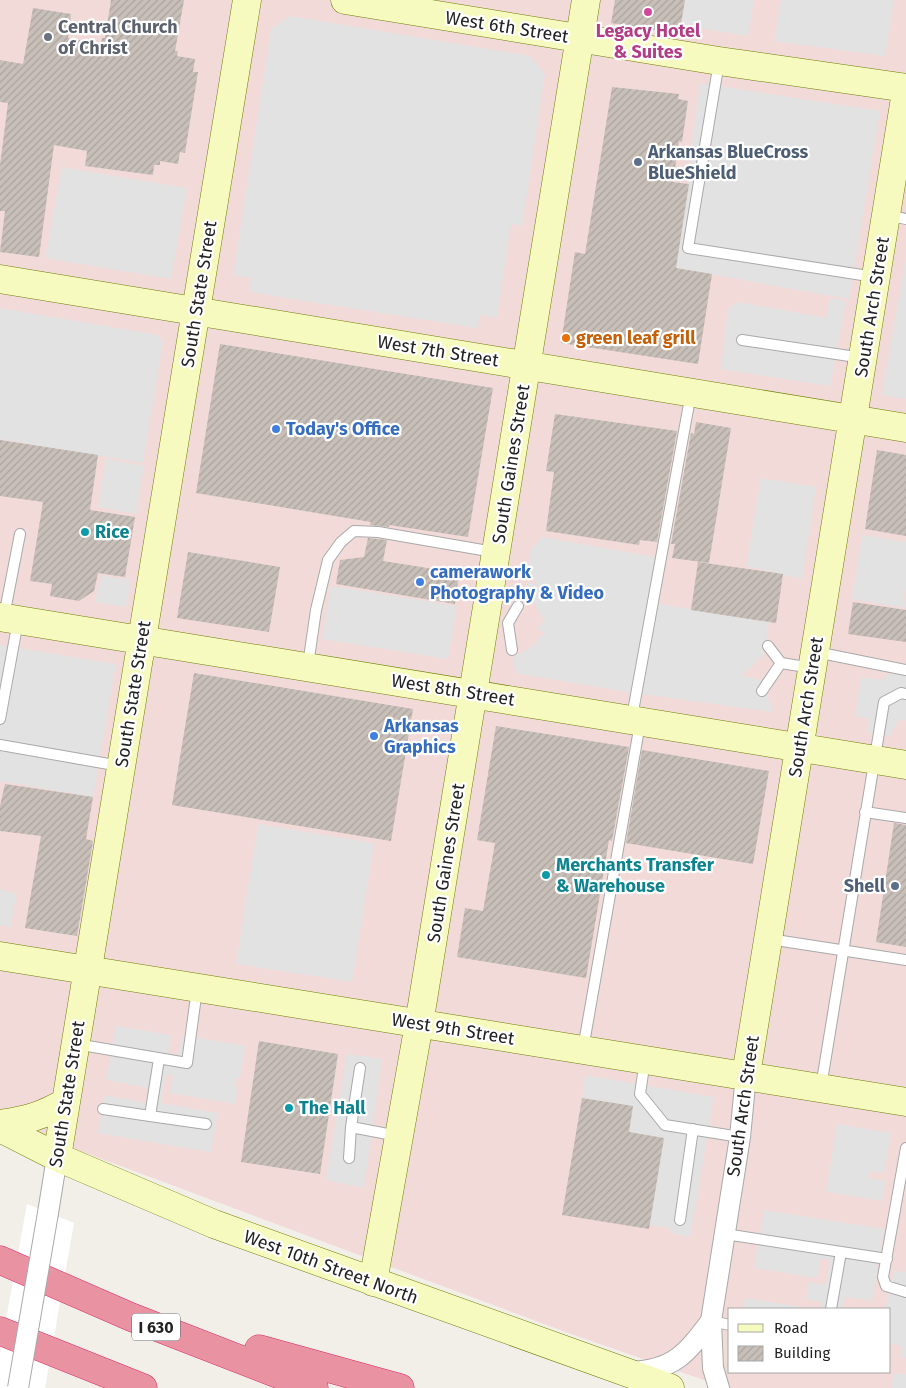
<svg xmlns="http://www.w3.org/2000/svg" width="906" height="1388" font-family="'Fira Sans',sans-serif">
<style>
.commercial{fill:#f2dad9;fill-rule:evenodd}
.parking{fill:#e2e2e2}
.pier{fill:#fff}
.building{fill:url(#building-hatch)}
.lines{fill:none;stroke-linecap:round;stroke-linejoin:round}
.lane-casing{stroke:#a9a9a9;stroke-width:12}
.street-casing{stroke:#a9a9a9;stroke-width:22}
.secondary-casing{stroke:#707d05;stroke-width:29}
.highway-casing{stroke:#dc2a67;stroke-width:29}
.lane{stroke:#fff;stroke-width:10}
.street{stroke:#fff;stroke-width:20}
.secondary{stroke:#f7fabf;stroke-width:28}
.highway{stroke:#e892a2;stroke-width:28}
.street-bridge-casing{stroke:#a9a9a9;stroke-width:22;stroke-linecap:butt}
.street-bridge{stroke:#fff;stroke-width:20}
.hotel-dot{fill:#d1479c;stroke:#fff;stroke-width:2}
.worship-dot{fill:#6b7280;stroke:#fff;stroke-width:2}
.service-dot{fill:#5c6f8a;stroke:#fff;stroke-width:2}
.food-dot{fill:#e8710a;stroke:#fff;stroke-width:2}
.shop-dot{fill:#3f7fe0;stroke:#fff;stroke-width:2}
.culture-dot{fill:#0f9aa8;stroke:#fff;stroke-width:2}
.labels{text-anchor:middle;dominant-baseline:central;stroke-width:4.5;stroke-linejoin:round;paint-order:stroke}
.shield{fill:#fff;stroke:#646464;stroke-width:1}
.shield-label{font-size:16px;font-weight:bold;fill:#222}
.worship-label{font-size:18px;font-weight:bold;fill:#5b616d;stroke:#fff;text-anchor:start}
.street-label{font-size:18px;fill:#222;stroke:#fff}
.hotel-label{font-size:18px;font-weight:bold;fill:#b23c85;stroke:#fff}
.service-label{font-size:18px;font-weight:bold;fill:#4e5e75;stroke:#fff;text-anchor:start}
.food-label{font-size:18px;font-weight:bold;fill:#c56008;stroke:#fff;text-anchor:start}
.shop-label{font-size:18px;font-weight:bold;fill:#366cbe;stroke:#fff;text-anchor:start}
.culture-label{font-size:18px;font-weight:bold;fill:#0d838f;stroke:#fff;text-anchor:start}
</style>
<defs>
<pattern id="building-hatch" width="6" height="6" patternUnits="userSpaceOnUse" patternTransform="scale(1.25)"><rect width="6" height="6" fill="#c7bfb8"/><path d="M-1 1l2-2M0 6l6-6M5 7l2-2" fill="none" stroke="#aba49e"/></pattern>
</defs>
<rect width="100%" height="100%" fill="#f2efe9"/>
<path class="commercial" d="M0,0h906v1388h-179l-159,-55 -509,-190 -59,-34zM730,1309h160v63h-160z"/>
<path class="parking" d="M685,0h69l-6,36 -67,-11z
M781,0h113l-9,56 -111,-15z
M290,16l240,40 15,18 -23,152 -11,-2 -14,94 -17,-3 -3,13 -228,-36 2,-14 -18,-2 38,-247z
M700,83l180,28 -31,188 -173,-31z
M62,167l125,21 -16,91 -126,-21z
M905,262l1,1v136l-24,-4z
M830,298l16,3 -16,85 -109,-17 7,-60 10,-7 88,16z
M0,308l158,27 5,7 -20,121 -143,-24z
M106,459l38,7 -8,48 -38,-7z
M761,478l55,9 -14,92 -56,-13z
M862,535l44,7v48l-2,6 2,12 -54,-9z
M542,537l119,21 -8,45 116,19 -5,33 -23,21 21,4 11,32 -146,-20 -111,-19 -4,-15 21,-12 12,-14 -8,-2 7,-9 -14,-26 -3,-13 10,2 -9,-18 3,-17z
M102,576l29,4 -5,27 -32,-5z
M331,586l126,20 -9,53 -126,-20z
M0,645l116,19 -23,133 -92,-16 -1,3z
M892,672l14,2v47l-7,-1 -9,16 -22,-4 1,-13 -14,-3 6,-39 20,3z
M258,824l116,19 -22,139 -116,-18z
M0,889l16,5 -5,33 -11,-2z
M116,1026l55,9 -3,18 10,2 4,-20 63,11 -5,32h-4l-2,8 4,1 -3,17 -65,-11 3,-17 -7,-1 -5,28 57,10 -7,39 -113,-19 7,-38 41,8 3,-15 -43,-8z
M347,1054l35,5 -18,129 -38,-8z
M585,1075l129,22 -24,140 -21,-4 1,-5 -21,-3 -20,-93 4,-25 -51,-9z
M837,1124l54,9 -7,40 -14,-2 -2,7 17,3 -3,20 -56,-9z
M764,1210l120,19 -12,72 -27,-4 -2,12h-22l1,-7 -16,-3 3,-17 17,3 4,-25 -10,-1 -3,19 -63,-10z
M894,1271l12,1v86l-6,-1 2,-11 -12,-2v-35h-5z
M745,1298l69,11h-71z
M894,1373l12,2v13h-15z"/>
<path class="pier" d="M27,1204l47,19 -29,165h-45v-35z"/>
<path class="building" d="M111,0h73l-9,51h3l-1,5 18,3 -2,13h5l-13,81 -5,-1 -2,12 -18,-3v4h-6l-1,10 -68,-9 2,-15 -33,-6 -15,112 -39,-5 5,-41h-5v-46l8,-62 -8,-1v-42l23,4 10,-56 38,6 -3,24 33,6 1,-6h3z
M615,0h70l-5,30 -5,-1 -1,4 -63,-10z
M612,87l67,7 -1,5 10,2 -6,41 -3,-1 -6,41 16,2 -13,84 36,6 -14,90 -137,-21 14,-91 10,2z
M220,344l273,44 -25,149 -79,-12v2l-19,-2 1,-3 -175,-29z
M555,414l122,17 -20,111 -17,-2 -1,5 -93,-14 8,-59 -8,-1z
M696,422l35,6 -22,135 -37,-5 3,-14h-4l20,-111 3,1z
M0,440l98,15 -8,55 45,7 -10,60 -27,-4 -4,18 -15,10 -29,-5 2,-12 -22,-3 13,-79 -43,-6z
M877,450l29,5v81l-41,-7z
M368,538l19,2 -4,21 76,12 -4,31 -119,-20 4,-24 24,-3z
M188,552l92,15 -11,65 -92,-14z
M698,562l85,12 -7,49 -85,-13z
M853,602l53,8v32l-58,-8z
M194,673l219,36 -22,132 -219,-36z
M496,726l133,21 -17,94 -3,-1 -23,138 -129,-21 8,-49 18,3 12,-68 -18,-3z
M642,750l127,21 -16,93 -127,-21z
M5,784l88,13 -7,42 7,2 -16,95 -52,-8 16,-92 -41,-5v-25z
M894,823l12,2v122l-30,-5z
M259,1041l79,13 -18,120 -79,-12z
M582,1098l51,8 -4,26 35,6 -15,91 -87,-14z"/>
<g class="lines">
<defs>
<path id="lane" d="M719,62l-31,186 187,29
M887,215l19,4
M742,340l121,18
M4,616l16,-82
M768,646l13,17 31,5
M512,650l-4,-27 10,-17
M816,652l90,18
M308,665l8,-55 12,-50 13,-18 13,-11 24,1 116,20
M762,691l19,-28
M0,719l18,-98
M0,745l120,21
M865,812l41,6
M769,939l137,21
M76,1044l111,19 10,-74
M583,1049l55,-314 -4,-29 57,-313
M645,1060l-5,34 25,31 75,12
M360,1068l-9,59 47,9
M821,1087l63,-385 17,-9 5,1
M103,1109l47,7 9,-57
M150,1116l56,8
M906,1148l-23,129 3,9 20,6
M349,1158l2,-31
M680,1220l13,-91
M725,1234l162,25
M831,1309l10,-57
M711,1321l19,4"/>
<path id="street" d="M48,1213l9,-56
M631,1372c43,-2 55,-18 80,-51
M719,1388l-6,-20 -2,-47 29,-184 6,-62"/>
<path id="secondary" d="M345,0l374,61 187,27
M0,279l906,149
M0,617l906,148
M0,956l906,146
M746,1075l160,-983
M0,1124c27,-4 42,-8 66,-22
M0,1128l57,29 157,67 456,164
M57,1157l190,-1157
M373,1282l46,-258 167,-1024"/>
<path id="highway" d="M0,1260l131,57 183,71
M0,1331l143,57
M259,1349l141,39"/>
</defs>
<use href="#lane" class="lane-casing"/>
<use href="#street" class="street-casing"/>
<use href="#secondary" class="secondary-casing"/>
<use href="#highway" class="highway-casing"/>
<use href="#lane" class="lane"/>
<use href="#street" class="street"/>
<use href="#secondary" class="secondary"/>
<use href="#highway" class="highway"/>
<defs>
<path id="street-bridge" d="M18,1388l30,-175"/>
</defs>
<use href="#street-bridge" class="street-bridge-casing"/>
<use href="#street-bridge" class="street-bridge"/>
</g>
<circle class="hotel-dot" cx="648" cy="12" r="5"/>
<circle class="worship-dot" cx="48" cy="37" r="5"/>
<g class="service-dot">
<circle cx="638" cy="162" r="5"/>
<circle cx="895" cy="886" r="5"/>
</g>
<circle class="food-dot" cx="566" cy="338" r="5"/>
<g class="shop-dot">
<circle cx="276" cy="429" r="5"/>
<circle cx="420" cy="582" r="5"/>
<circle cx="374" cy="736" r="5"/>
</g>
<g class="culture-dot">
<circle cx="85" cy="532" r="5"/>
<circle cx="546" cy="875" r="5"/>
<circle cx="289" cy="1108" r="5"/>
</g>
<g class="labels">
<rect class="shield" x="132" y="1313.5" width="48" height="27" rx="4"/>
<g class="shield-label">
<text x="156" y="1327">I 630</text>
</g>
<g class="worship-label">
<text x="58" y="27">Central Church<tspan x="58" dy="21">of Christ</tspan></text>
</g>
<g class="street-label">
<text transform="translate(507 27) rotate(9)">West 6th Street</text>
<text transform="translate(199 294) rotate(-81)">South State Street</text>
<text transform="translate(872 307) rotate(-81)">South Arch Street</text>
<text transform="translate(438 351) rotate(9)">West 7th Street</text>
<text transform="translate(511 464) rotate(-81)">South Gaines Street</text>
<text transform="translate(453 690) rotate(9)">West 8th Street</text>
<text transform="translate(133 694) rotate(-81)">South State Street</text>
<text transform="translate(806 707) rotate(-81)">South Arch Street</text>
<text transform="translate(446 863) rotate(-81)">South Gaines Street</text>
<text transform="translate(453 1029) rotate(9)">West 9th Street</text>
<text transform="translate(67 1094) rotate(-81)">South State Street</text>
<text transform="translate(743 1106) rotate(-82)">South Arch Street</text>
<text transform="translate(331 1267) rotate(20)">West 10th Street North</text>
</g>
<g class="hotel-label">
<text x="648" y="31">Legacy Hotel<tspan x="648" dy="21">&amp; Suites</tspan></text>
</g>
<g class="service-label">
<text x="648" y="152">Arkansas BlueCross<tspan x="648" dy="21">BlueShield</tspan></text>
<text x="885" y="886" text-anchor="end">Shell</text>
</g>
<g class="food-label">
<text x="576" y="338">green leaf grill</text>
</g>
<g class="shop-label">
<text x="286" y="429">Today's Office</text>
<text x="430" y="572">camerawork<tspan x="430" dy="21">Photography &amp; Video</tspan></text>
<text x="384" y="726">Arkansas<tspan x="384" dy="21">Graphics</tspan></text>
</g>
<g class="culture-label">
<text x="95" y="532">Rice</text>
<text x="556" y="865">Merchants Transfer<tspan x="556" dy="21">&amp; Warehouse</tspan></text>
<text x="299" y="1108">The Hall</text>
</g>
</g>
<rect x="728" y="1308" width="162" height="65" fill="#ffffff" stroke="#a7a7a7"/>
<rect x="738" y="1324" width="25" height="8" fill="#f7fabf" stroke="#a7a7a7"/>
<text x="774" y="1333" font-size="15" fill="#222222">Road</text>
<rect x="738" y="1346" width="25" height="15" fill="url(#building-hatch)" stroke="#a7a7a7"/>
<text x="774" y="1358" font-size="15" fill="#222222">Building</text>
</svg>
